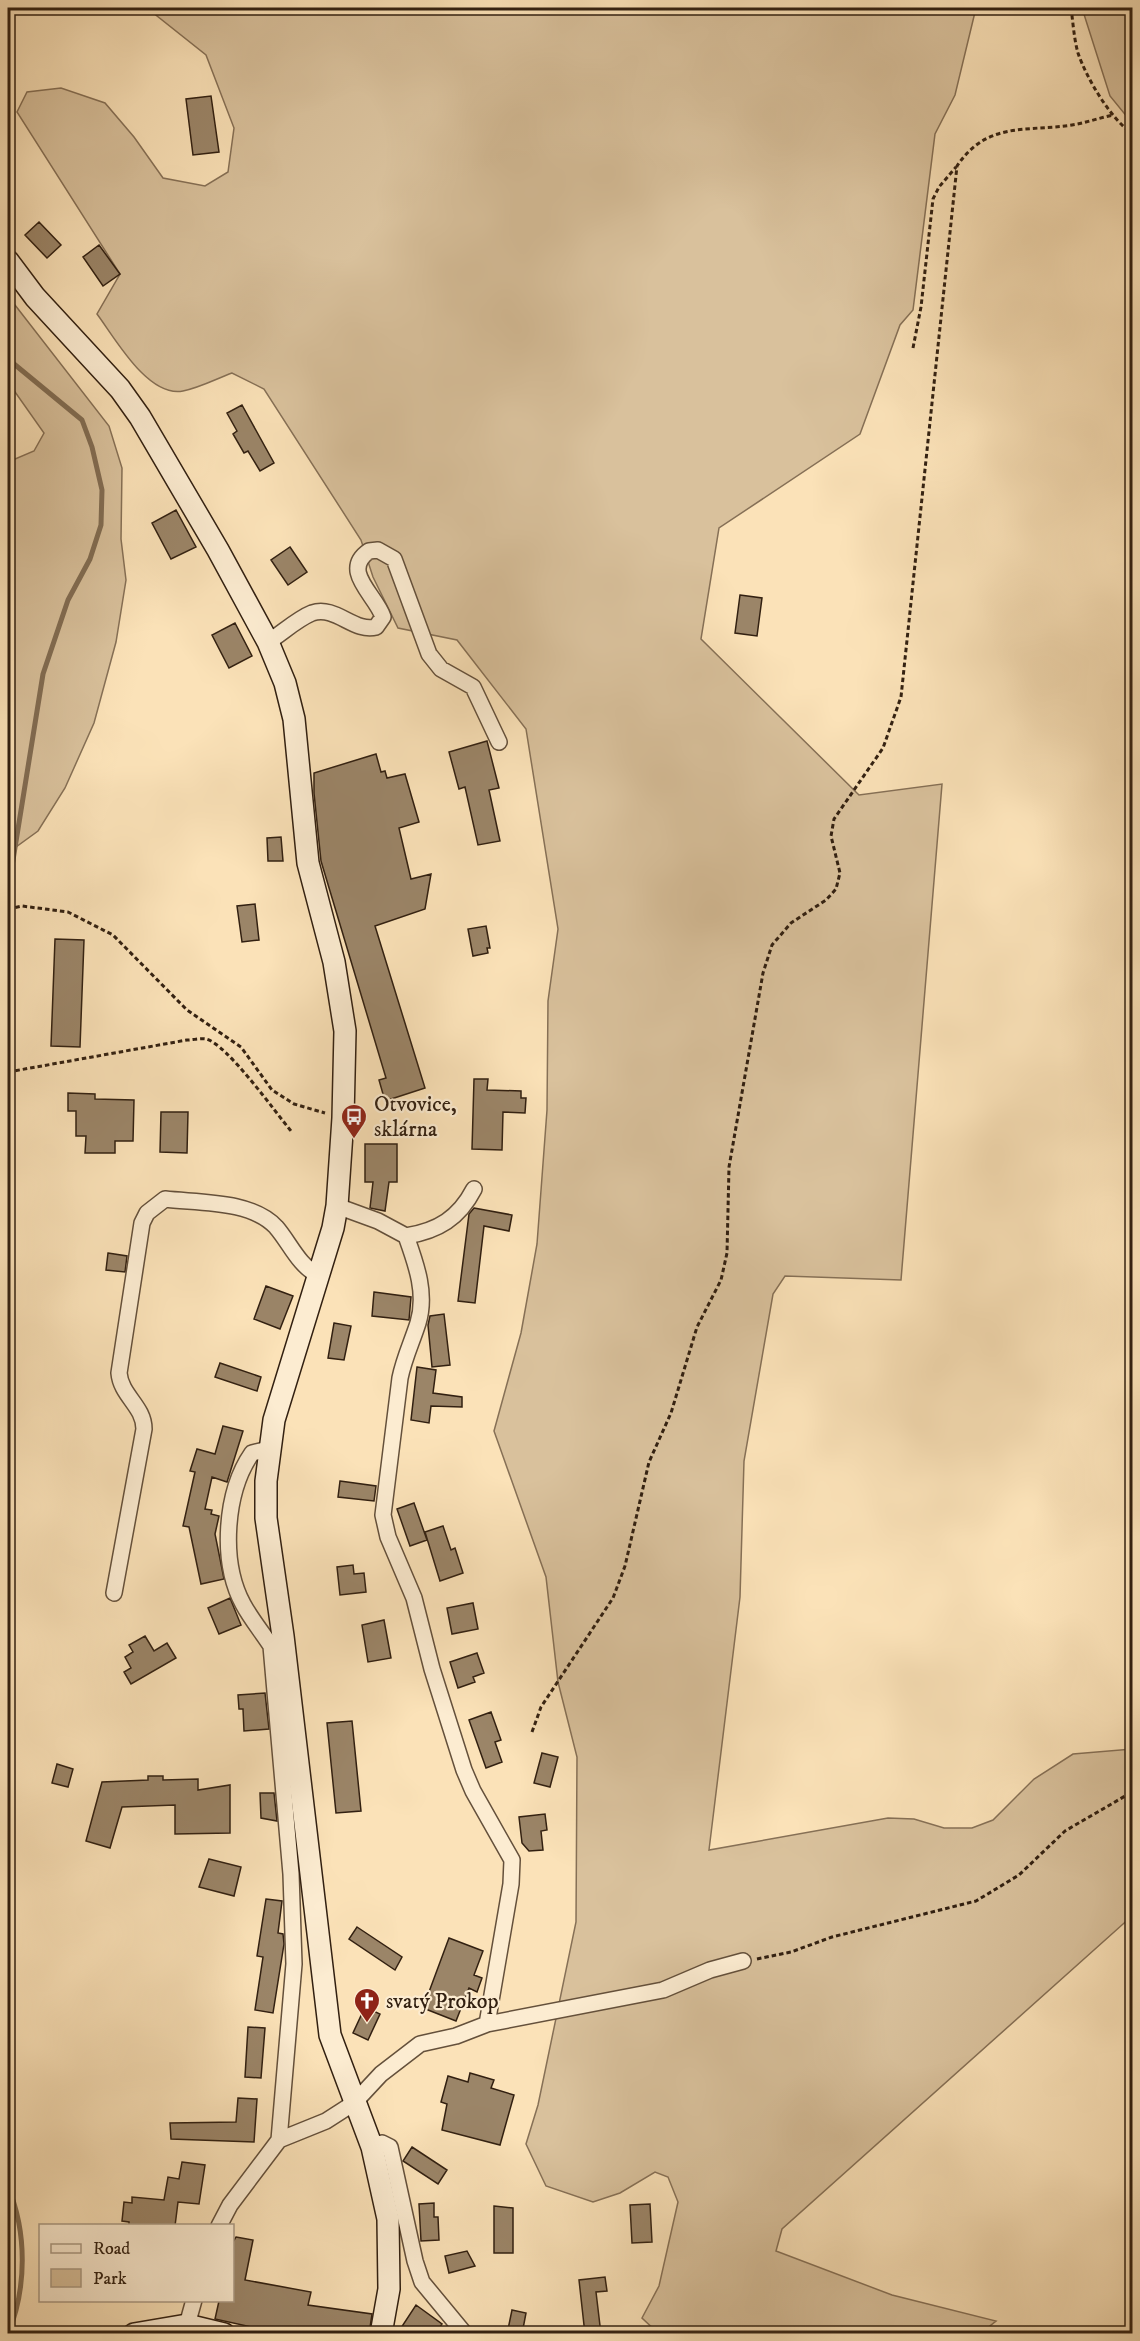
<svg xmlns="http://www.w3.org/2000/svg" width="1140" height="2341" font-family="'IM FELL DW Pica',serif">
<style>
.green{fill:#d9c19c;stroke:#867056;stroke-width:1.5}
.lines{fill:none;stroke-linecap:round;stroke-linejoin:round}
.stream{stroke:#826d53;stroke-width:5}
.building{fill:#9b8568;stroke:#322011;stroke-width:1.5}
.street-casing{stroke:#64503b;stroke-width:18}
.secondary-casing{stroke:#322011;stroke-width:24}
.path{stroke:#322011;stroke-width:3;stroke-dasharray:4.5 3;stroke-linecap:butt}
.street{stroke:#fcecd1;stroke-width:15}
.secondary{stroke:#fcecd1;stroke-width:21}
.labels{text-anchor:middle;dominant-baseline:central;stroke-width:4.5;stroke-linejoin:round;paint-order:stroke}
.poi-label{font-size:22px;fill:#322011;stroke:#fcecd1;text-anchor:start}
</style>
<rect width="100%" height="100%" fill="#fbe2b8"/>
<filter id="stains"><feTurbulence type="fractalNoise" baseFrequency=".00333" numOctaves="4"/><feColorMatrix values="0 0 0 0 .2 0 0 0 0 .09 0 0 0 0 .02 0 0 0 .5 -.17"/></filter>
<radialGradient id="worn" r=".72"><stop offset=".6" stop-color="#630" stop-opacity="0"/><stop offset="1" stop-color="#630" stop-opacity=".3"/></radialGradient>
<path class="green" d="M147,8h829l-21,87 -20,39 -22,176 -13,15 -40,109 -141,94 -18,111 158,156 83,-11 -41,496 -116,-4 -12,18 -29,167 -4,136 -31,253 179,-32 26,1 30,9h28l21,-8 41,-41 39,-25 59,-5v167l-350,313 -6,22 116,44 104,26 -15,12h-323l-16,-15 17,-32 19,-84 -10,-25 -13,-5 -35,21 -27,9 -47,-16 -20,-42 12,-39 38,-183 1,-165 -19,-75 -12,-105 -52,-146 27,-98 16,-89 10,-134 1,-109 10,-72 -32,-200 -69,-89 -59,-12 -25,-51 -12,-37 -97,-151 -32,-16c-16,6 -33,15 -49,18 -35,7 -68,-53 -86,-77l23,-40 -103,-162 10,-20 34,-4 44,15 29,34 29,41 42,8 23,-14 6,-44 -28,-73z
M1082,8h50v115l-22,-27z
M8,296l101,130 13,42 -1,71 5,41 -10,62 -22,81 -29,65 -27,43 -29,21 -1,-390 26,-11 10,-18 -36,-51z"/>
<g class="lines">
<path class="stream" d="M8,359l74,61 10,27 10,43 -1,35 -11,34 -22,41 -25,74 -35,217
M8,2187c19,45 19,101 0,147"/>
</g>
<path class="building" d="M211,96l8,56 -26,3 -7,-56z
M39,222l22,23 -14,13 -22,-23z
M99,245l21,29 -17,12 -20,-29z
M242,405l32,58 -14,8 -12,-20 -4,2 -11,-19 4,-3 -10,-18z
M176,510l20,37 -25,12 -19,-36z
M290,547l17,25 -19,13 -17,-25z
M740,595l22,3 -5,38 -22,-3z
M235,623l17,33 -23,12 -17,-33z
M487,741l12,47 -10,2 11,51 -22,4 -13,-58 -6,2 -10,-37z
M376,754l5,18 4,-1 2,7 18,-4 14,48 -20,6 12,51 20,-5 -6,35 -50,17 50,162 -40,13 -6,-21 7,-2 -65,-217 -7,-68v-20z
M281,837l2,24h-15l-1,-23z
M255,904l4,36 -17,2 -5,-36z
M486,926l4,22h-3l1,5 -15,3 -5,-27z
M55,939l29,1 -4,107 -29,-1z
M474,1079h14l-1,11 34,1v7h5l-1,15 -22,-1 -1,38 -30,-1z
M68,1093l27,1v5l39,1 -1,41h-18v12h-30l1,-17h-10v-25h-8z
M161,1112h27l-1,41 -27,-1z
M365,1144h32v38h-8l-4,29 -15,-3 3,-26h-8z
M474,1208l38,7 -3,16 -25,-5 -9,77 -17,-2 11,-87z
M108,1253l19,3 -2,16 -19,-2z
M266,1286l27,10 -13,33 -26,-10z
M374,1292l37,5 -2,23 -37,-4z
M444,1314l6,51 -18,2 -4,-42 2,-9z
M334,1323l17,3 -7,34 -16,-2z
M220,1363l41,14 -4,14 -42,-14z
M417,1367l19,3 -3,23 29,4v10l-31,-1 -2,17 -18,-3z
M223,1426l20,5 -16,51 -15,-5 -7,32 7,1 -1,4 8,2 -4,18 9,45 -23,5 -12,-57 -6,-1 12,-54 -5,-1 7,-22 18,5z
M340,1481l36,5 -2,15 -36,-4z
M414,1503l13,37 -17,6 -13,-37z
M443,1526l8,24 4,-2 8,25 -23,8 -15,-49z
M353,1565l1,9 10,-1 2,19 -26,3 -3,-28z
M230,1598l11,27 -22,9 -11,-26z
M473,1603l5,26 -26,5 -5,-26z
M384,1620l7,38 -23,4 -6,-37z
M145,1636l9,15 13,-8 9,15 -45,26 -7,-12 7,-4 -6,-11 8,-5 -4,-7z
M477,1653l7,20 -11,4 2,5 -17,6 -8,-26z
M265,1693l4,36 -25,2 -1,-22h-4l-1,-14z
M491,1712l10,28 -6,2 7,20 -16,6 -17,-48z
M352,1721l9,90 -25,2 -9,-90z
M542,1753l16,4 -8,30 -16,-4z
M57,1764l16,5 -5,18 -16,-4z
M148,1776h15v4l35,-1v11l32,-5v48l-55,1v-29l-53,2 -12,41 -24,-7 16,-59 46,-2z
M260,1793h14l3,28 -16,-3z
M545,1814l2,16 -6,1 2,19 -14,1 -7,-8 -3,-26z
M209,1859l32,8 -7,29 -35,-9z
M266,1899l16,2 -4,32 5,1 1,10 -11,69 -18,-3 8,-53 -6,-1z
M357,1927l45,30 -7,13 -46,-31z
M449,1938l34,13 -9,24 8,3 -5,14 -8,-4 -13,33 -33,-13z
M365,2007l15,7 -12,26 -15,-7z
M248,2027l17,1 -4,50 -16,-1z
M470,2073l24,7 -3,8 23,7 -14,50 -58,-15 5,-26 -6,-2 7,-26 20,6z
M238,2098l19,1 -3,43 -83,-3 -1,-16 66,-1z
M412,2147l35,23 -9,14 -35,-23z
M182,2162l23,3 -6,39 -21,-2 -3,24h-46v-4l-7,-1 2,-19 8,1v-6l32,3 4,-23 11,2z
M434,2203v14h4l1,23 -18,1 -2,-37z
M650,2204l2,38 -20,1 -2,-38z
M494,2206l19,2v45h-19z
M236,2237l17,3 -8,40 66,12 -3,13 64,9 -3,20h-86l-68,-15 4,-18h13v-57z
M467,2251l8,15 -26,7 -4,-17z
M605,2277l2,14 -11,1 5,42h-16l-6,-54z
M416,2305l26,19 -7,10h-38z
M512,2310l14,3 -4,21h-15z"/>
<g class="lines">
<defs>
<path id="street" d="M268,642c13,-8 29,-23 44,-29 24,-8 42,20 64,14l7,-10c-7,-22 -43,-46 -14,-66l9,-1 16,9 35,95 12,15 32,18 26,55
M406,1236c32,-5 53,-18 68,-47
M269,1449l-17,4c-27,39 -32,108 -9,151 8,15 19,28 28,42
M114,1593l30,-164c0,-23 -23,-33 -25,-56l23,-150 5,-10 18,-14c33,4 86,1 111,28 14,16 22,38 42,48
M487,2024l176,-34 47,-20 33,-9
M279,2140l47,-19 28,-18 27,-29 39,-30 36,-8 31,-12 24,-140 1,-24 -39,-69 -9,-21 -32,-101 -18,-71 -26,-61 -5,-22 17,-137c4,-20 12,-36 18,-55 9,-30 -2,-59 -12,-87l-28,-15 -41,-15
M372,2147l10,-4 8,4 25,114 7,21 43,52
M219,2226l11,-21 49,-65 15,-176 -3,-90 -20,-228 12,-10
M187,2325l7,-25"/>
<path id="secondary" d="M8,261l27,36 85,92 20,28 78,133 50,92 17,41 9,36 14,144 26,99 11,69 -2,87 -6,88 -4,22 -59,192 -8,61v37l17,118 47,399 42,112 16,72 1,70 -8,45
M134,2334l53,-9 37,9"/>
</defs>
<use href="#street" class="street-casing"/>
<use href="#secondary" class="secondary-casing"/>
<path class="path" d="M1071,8c2,14 3,31 7,45 8,24 33,67 54,80
M913,348l8,-41 12,-108 6,-12 17,-20
M8,909l14,-3 46,6 45,23 74,75 54,37 31,43 22,14 31,9
M8,1072l179,-32c6,0 13,-2 19,-1 20,4 70,74 85,92
M532,1732l9,-25 72,-109 12,-32 24,-104 22,-49 26,-86 24,-47 6,-27 2,-86 34,-194 9,-28 19,-22 35,-23 10,-11 4,-16 -9,-37 3,-17 49,-71 18,-51 56,-531c30,-45 69,-34 115,-41 13,-2 27,-7 41,-10
M757,1959l34,-7 41,-15 144,-36 43,-26 46,-44 67,-39"/>
<use href="#street" class="street"/>
<use href="#secondary" class="secondary"/>
</g>
<defs>
<symbol id="bus-pin" viewBox="-11 -11 22 30"><path d="M0 17L-7.5 6A9.5 9.5 0 1 1 7.5 6Z" fill="#8f2418" stroke="#fcecd1"/><path d="M-5-6H5V4H4V6H2V4H-2V6H-4V4H-5ZM-3.5-4V0h7V-4ZM-3.5 1.2v1.5H-2V1.2ZM2 1.2v1.5H3.5V1.2Z" fill="#fff"/></symbol>
<symbol id="church-pin" viewBox="-11 -11 22 30"><path d="M0 17L-7.5 6A9.5 9.5 0 1 1 7.5 6Z" fill="#8f2418" stroke="#fcecd1"/><path d="M-1.2-6h2.4v3.5h3.3v2.4h-3.3V6h-2.4V-.1h-3.3v-2.4h3.3Z" fill="#fff"/></symbol>
</defs>
<g fill-rule="evenodd">
<use href="#bus-pin" x="339" y="1102" width="30" height="40"/>
<use href="#church-pin" x="352" y="1986" width="30" height="40"/>
</g>
<g class="labels">
<g class="poi-label">
<text x="374" y="1104">Otvovice,<tspan x="374" dy="25">sklárna</tspan></text>
<text x="386" y="2001">svatý Prokop</text>
</g>
</g>
<rect width="1140" height="2341" fill="none" stroke="#fbe2b8" stroke-width="30"/>
<rect x="9" y="9" width="1122" height="2323" fill="none" stroke="#322011" stroke-width="3"/>
<rect x="15" y="15" width="1110" height="2311" fill="none" stroke="#322011" stroke-width="1.5"/>
<rect x="39" y="2224" width="195" height="78" fill="#fcecd1" stroke="#ab9a84" stroke-width="1.5"/>
<rect x="51" y="2244" width="30" height="9" fill="#fcecd1" stroke="#ab9a84" stroke-width="1.5"/>
<text x="93" y="2254" font-size="18" fill="#322011">Road</text>
<rect x="51" y="2269" width="30" height="18" fill="#d9c19c" stroke="#ab9a84" stroke-width="1.5"/>
<text x="93" y="2284" font-size="18" fill="#322011">Park</text>
<rect width="100%" height="100%" filter="url(#stains)"/>
<rect width="100%" height="100%" fill="url(#worn)"/>
</svg>
